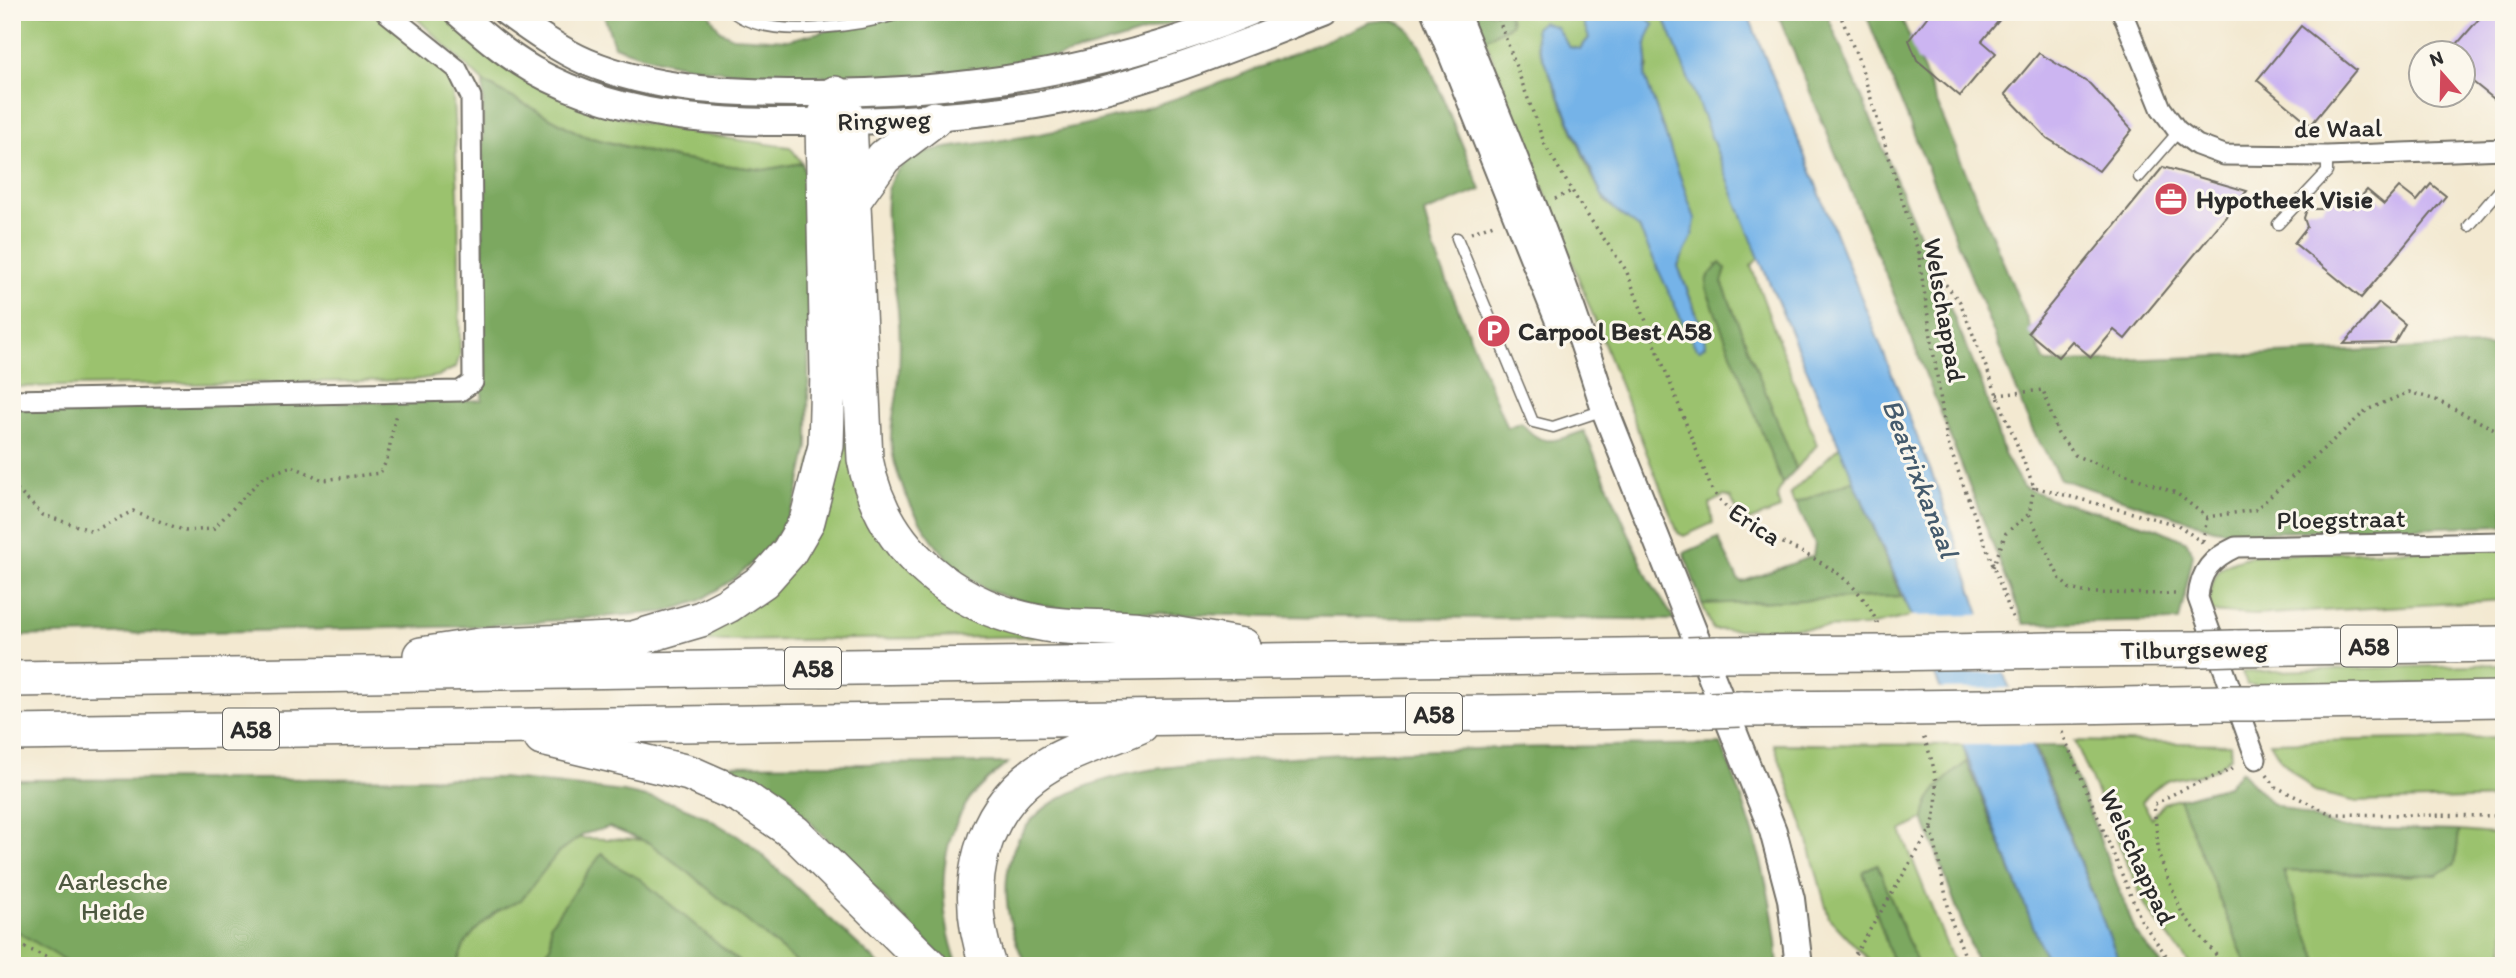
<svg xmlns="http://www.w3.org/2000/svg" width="2516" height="978" font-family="Itim,sans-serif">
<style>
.green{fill:#9bc26e;stroke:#63764c;stroke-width:2}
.forest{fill:#7ca861;stroke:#546a46;stroke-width:2}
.water{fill:#75b3e8;stroke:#506f8a;stroke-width:2}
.pier{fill:#f3e9d1}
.building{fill:#ccb5f1}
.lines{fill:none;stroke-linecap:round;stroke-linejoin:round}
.lane-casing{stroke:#716e65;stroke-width:13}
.street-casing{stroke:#716e65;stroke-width:23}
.secondary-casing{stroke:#716e65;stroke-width:30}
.highway-casing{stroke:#716e65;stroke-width:38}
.path{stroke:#716e65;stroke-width:3.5;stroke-dasharray:2 5;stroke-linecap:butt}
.lane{stroke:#fff;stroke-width:10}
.street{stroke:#fff;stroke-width:19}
.secondary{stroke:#fff;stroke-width:26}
.highway{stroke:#fff;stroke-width:35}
.highway-bridge-casing{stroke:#716e65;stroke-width:38;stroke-linecap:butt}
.highway-bridge{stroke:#fff;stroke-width:35}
.labels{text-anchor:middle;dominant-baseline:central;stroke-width:6;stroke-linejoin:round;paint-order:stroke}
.shield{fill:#fbf7ec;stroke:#696865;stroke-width:2}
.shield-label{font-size:24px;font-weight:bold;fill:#2b2b2b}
.street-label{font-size:26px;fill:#2b2b2b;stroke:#fbf7ec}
.poi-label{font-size:26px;font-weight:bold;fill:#2b2b2b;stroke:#fbf7ec;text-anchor:start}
.park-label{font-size:26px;fill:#4d583f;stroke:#fbf7ec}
.water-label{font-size:28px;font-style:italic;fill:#455b6d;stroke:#fbf7ec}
</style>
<rect width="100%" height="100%" fill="#fbf7ec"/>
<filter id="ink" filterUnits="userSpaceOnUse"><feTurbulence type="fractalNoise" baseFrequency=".0143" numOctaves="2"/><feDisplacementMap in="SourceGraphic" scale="14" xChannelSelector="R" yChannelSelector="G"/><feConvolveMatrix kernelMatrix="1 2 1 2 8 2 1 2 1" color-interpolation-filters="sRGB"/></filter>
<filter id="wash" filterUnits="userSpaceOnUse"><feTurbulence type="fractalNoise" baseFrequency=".00686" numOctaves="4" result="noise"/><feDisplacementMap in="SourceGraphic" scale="28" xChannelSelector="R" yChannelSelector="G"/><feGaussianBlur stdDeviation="1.57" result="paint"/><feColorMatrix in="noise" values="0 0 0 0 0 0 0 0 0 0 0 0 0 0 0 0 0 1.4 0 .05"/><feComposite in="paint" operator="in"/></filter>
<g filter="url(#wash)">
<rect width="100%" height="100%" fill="#f3e9d1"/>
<path class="green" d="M12,12h367l68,59 5,10 6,111 2,163 -4,12 -17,9 -24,4 -403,7z
M410,12h34c18,17 35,38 55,51 87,59 189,70 291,84l12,16 -38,7 -86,-11 -94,-23 -101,-54z
M1508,12h72l9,26 -9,11 -11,-2 -13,-20 -19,17 53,128 16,30 33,25 50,109 16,9 -5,-23 -22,-56 11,-23 6,-24 -50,-143 3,-9 -6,-55h20l97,246 -8,8 66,179 -21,24 -74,-187 4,-13 -10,-4 66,219 -5,12 3,13 -37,14 -12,-25 -7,-2 -14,8 3,19 -29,13 -6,-3 -193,-494 23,-12 3,-6z
M833,351l55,187 167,98 -391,6 129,-86z
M1841,445l13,35 -60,24 -4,-11z
M2504,547v53l-249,15 -46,-3c2,-41 8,-49 48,-57z
M1901,596l11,20 -47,11 -152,3 -11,-26z
M2504,664v20l-257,1 -5,-13z
M2504,737v61l-147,4 -42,-10 -34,-32 -11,-18z
M2075,741l155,3 1,12c-28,33 -60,6 -89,46l10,16 12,-15 15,-4 68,167h-56l-45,-59z
M1774,744l189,1 4,17c-19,14 -41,32 -43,57l-23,12 54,135h-37l-41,-102 -14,8 31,94h-20l-45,-48 -23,-84z
M12,824l155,1 567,18 117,123h-839z
M2459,831l45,4v131h-184l-37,-95 128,5 44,-12z"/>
<path class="forest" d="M603,12h105l12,19 13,6 55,3 115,-28h299c-80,29 -166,56 -252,62 -47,4 -95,3 -143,2 -65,-1 -131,-6 -193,-30z
M1475,12h33l3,12 -26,15z
M1777,12h49l155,370 23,72 19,33 34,14 99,27 31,14 6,13 -14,66 -155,3 -127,-322z
M1865,12h34l145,348 3,3 457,-18v180l-266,8 -24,-4 -154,-50 -27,-48z
M1388,20c19,1 26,16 35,30l58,140 -57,23 11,39 72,176 14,-6c21,28 35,18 63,9l65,149 26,40c-159,-4 -319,0 -478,-6 -66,-3 -139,2 -202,-21 -51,-20 -100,-98 -104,-152 -1,-16 4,-31 6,-47 3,-27 4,-56 1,-83 -3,-31 -19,-105 -7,-131 8,-17 25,-25 42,-30 44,-7 88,-11 131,-21 107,-22 206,-65 306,-107z
M483,82l101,54 54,14 40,9 85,11 39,-7 4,14 3,74 -1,196 -12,54 -14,29 -23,27 -25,22 -35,22 -34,11 -181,14 -472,10v-228l470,-8z
M1720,263l6,6 -4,13 74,187 -14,15 -76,-196 1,-10z
M1854,480l47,116 -199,8 -18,-51 34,-15 20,41 4,3 71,-26 2,-12 -19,-41z
M1721,744c29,70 53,146 57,222h-751c-31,-57 -32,-132 32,-167 64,-35 146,-35 217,-41 148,-10 297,-11 445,-14z
M2035,746h29l72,187 27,33h-42z
M1967,762l82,204h-71l-54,-147c2,-25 24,-43 43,-57z
M1008,763c-13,11 -29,22 -39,37 -34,49 -30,112 -11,166h-8l-150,-154 -52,-32 -37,-15z
M2241,771l30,32 69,25 119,3 -4,33 -18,11 -154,-4 37,95h-73l-68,-167 49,-13z
M501,778l123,14 49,11 31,13 45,27 132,123h-80l-112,-93 -40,-30 -40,-16 -25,7 -26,19 -37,47 -25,12 -19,17 -12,14 -9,23h-382l-62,-38v-148z
M602,853l13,12 25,14 104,87h-205l12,-22 -1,-19z
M1877,864l41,102h-24l-31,-95z"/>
<path class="water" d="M1580,12h62l12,13c-16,26 -2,29 -9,52l50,142 -2,16 -15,31 26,69 1,10 -5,5 -4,-2 -7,-12 -50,-108 -25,-19 -12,-13 -65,-152 -2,-16 7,-6 14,5 13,20 11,2 9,-11z
M1662,12h85l191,477 42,126 141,351h-72l-137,-350 -153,-358z"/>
<path class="pier" d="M1984,615l23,58 -76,1 -23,-58z
M2013,688l22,57h-75l-23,-56z"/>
<g id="blocks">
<path class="building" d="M1931,12h75l-24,29 14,12 -36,43 -43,-36 -8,-20z
M2485,12h19v95l-41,-33v-22h-13z
M2301,26l55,44 -45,55 -54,-45z
M2039,53l51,31 42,46 -33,41 -52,-33 -42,-44z
M2163,167l84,24 -122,148 -11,-9 -23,27 -19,-16 -14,16 -30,-25z
M2431,184l15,12 -85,102 -67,-55 13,-16 -3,-9 3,-9h15l13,-16 17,14 15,-17 17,14 15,-17 18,14z
M2379,303l26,21 -11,19 -50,1z"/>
</g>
</g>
<g filter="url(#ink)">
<use href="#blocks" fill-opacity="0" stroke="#716e65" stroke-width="2"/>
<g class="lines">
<defs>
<path id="lane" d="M733,12c37,30 131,13 173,0
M2139,177l40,-46
M2278,224l49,-52v-16
M2469,226l35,-41
M1457,238l76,184 20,5 51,-17"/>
<path id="street" d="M2122,12l39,96 16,22 20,15 27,10 103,1 177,-7
M12,400l448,-9 13,-9 -2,-285 -14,-28 -71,-57
M2256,759l-58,-161c2,-27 14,-40 38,-51l268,-5"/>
<path id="secondary" d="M457,12c24,21 48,42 76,58 97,55 212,54 320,51 71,-2 140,-7 210,-21 90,-19 176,-55 261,-88
M506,12c25,18 53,38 81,50 67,28 141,31 213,31 154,1 308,-21 450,-81
M1435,12l124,309
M1455,12c54,132 108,262 150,398l168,421 18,68 8,67"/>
<path id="highway" d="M835,94l14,27 16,338c17,93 92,150 181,165 32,5 65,2 97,6 33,4 67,10 100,16
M852,202l32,-45 50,-38
M2234,648l270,-4
M2050,650l150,-1
M1717,654l167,-1
M421,655l59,-9 153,-7 68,-20 27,-14 35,-24 26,-29 18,-31 19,-75 2,-74 -5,-250 12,-28
M12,679l1676,-24
M2254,703l250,-4
M2073,706l149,-3
M1740,709l166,-1
M12,733l1698,-23
M542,738l147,35 52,23 54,37 135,133
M988,966c-27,-77 -11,-160 63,-203 28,-16 61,-25 90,-38"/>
</defs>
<use href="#lane" class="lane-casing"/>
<use href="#street" class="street-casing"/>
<use href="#secondary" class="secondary-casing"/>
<use href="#highway" class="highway-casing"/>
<path class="path" d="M1496,12l49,133 36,61 45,64 86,220c46,63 134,56 166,135
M1839,12l21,51 58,188 29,190 67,181
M1555,199l17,-8
M1471,233l25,-10
M1919,252l41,50 74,185 144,38 25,18
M1997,395l46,-5 15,44 18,22 100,37 31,24 48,-7 112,-100 42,-18 27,8 56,28h12
M12,485l31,30 50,16 40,-20 52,20 28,-2 50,-52 29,-11 31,14 57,-7 7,-13 9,-47
M2034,487l-5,27 31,65 10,10 18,4 91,1
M2203,541l4,-24
M1993,567l13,-34 23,-19
M2062,732l80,190 32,44
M2267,775l9,12 55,27 173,2
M1932,829l19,91 18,46
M12,942l55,24
M2164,954l3,12
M1848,966l84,-139c9,-33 4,-60 -9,-91
M2225,966l-43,-53 -23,-57 -5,-51c26,-17 55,-25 83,-38"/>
<use href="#lane" class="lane"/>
<use href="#street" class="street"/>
<use href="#secondary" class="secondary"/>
<use href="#highway" class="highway"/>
<defs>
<path id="highway-bridge" d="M2200,649l34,-1
M1884,653l166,-3
M1688,655l29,-1
M2222,703h32
M1906,708l167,-2
M1710,710l30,-1"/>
</defs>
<use href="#highway-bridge" class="highway-bridge-casing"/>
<use href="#highway-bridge" class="highway-bridge"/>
</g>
</g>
<defs>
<symbol id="office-disc" viewBox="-11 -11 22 22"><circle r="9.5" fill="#d1495b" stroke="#fbf7ec"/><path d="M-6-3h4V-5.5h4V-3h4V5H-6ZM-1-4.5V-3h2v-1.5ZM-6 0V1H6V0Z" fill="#fff"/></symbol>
<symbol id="parking-disc" viewBox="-11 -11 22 22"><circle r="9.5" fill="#d1495b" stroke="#fbf7ec"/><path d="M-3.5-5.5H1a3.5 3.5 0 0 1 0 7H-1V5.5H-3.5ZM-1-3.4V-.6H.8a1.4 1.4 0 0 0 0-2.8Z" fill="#fff"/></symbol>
</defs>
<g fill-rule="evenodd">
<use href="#office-disc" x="2152" y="180" width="38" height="38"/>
<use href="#parking-disc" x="1475" y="312" width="38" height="38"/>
</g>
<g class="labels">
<g class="shield">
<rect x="2341" y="625.5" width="56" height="41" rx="5"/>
<rect x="785" y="647.5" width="56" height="41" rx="5"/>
<rect x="1406" y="693.5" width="56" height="41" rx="5"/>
<rect x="223" y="708.5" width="56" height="41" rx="5"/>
</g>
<g class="shield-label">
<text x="2369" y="646">A58</text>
<text x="813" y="668">A58</text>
<text x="1434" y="714">A58</text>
<text x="251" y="729">A58</text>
</g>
<g class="street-label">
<text transform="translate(884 120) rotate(-2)">Ringweg</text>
<text transform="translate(2338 128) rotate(-1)">de Waal</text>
<text transform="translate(1945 310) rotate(80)">Welschappad</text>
<text transform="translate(2341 519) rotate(-1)">Ploegstraat</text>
<text transform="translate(1755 524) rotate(33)">Erica</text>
<text transform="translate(2194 649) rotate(-1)">Tilburgseweg</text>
<text transform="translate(2138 857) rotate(65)">Welschappad</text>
</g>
<g class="poi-label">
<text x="2196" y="199">Hypotheek Visie</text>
<text x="1518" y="331">Carpool Best A58</text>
</g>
<g class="park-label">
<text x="113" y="881">Aarlesche<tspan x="113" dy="30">Heide</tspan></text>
</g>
<g class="water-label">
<text transform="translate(1921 478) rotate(69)">Beatrixkanaal</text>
</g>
</g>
<rect width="2516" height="978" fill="none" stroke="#fbf7ec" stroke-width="42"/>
<g transform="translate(2442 74) rotate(340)"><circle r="33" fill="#fbf7ec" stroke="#a8a59f" stroke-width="2"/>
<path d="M0-5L12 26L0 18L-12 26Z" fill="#d1495b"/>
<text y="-10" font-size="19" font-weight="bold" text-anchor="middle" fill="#2b2b2b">N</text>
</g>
</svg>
